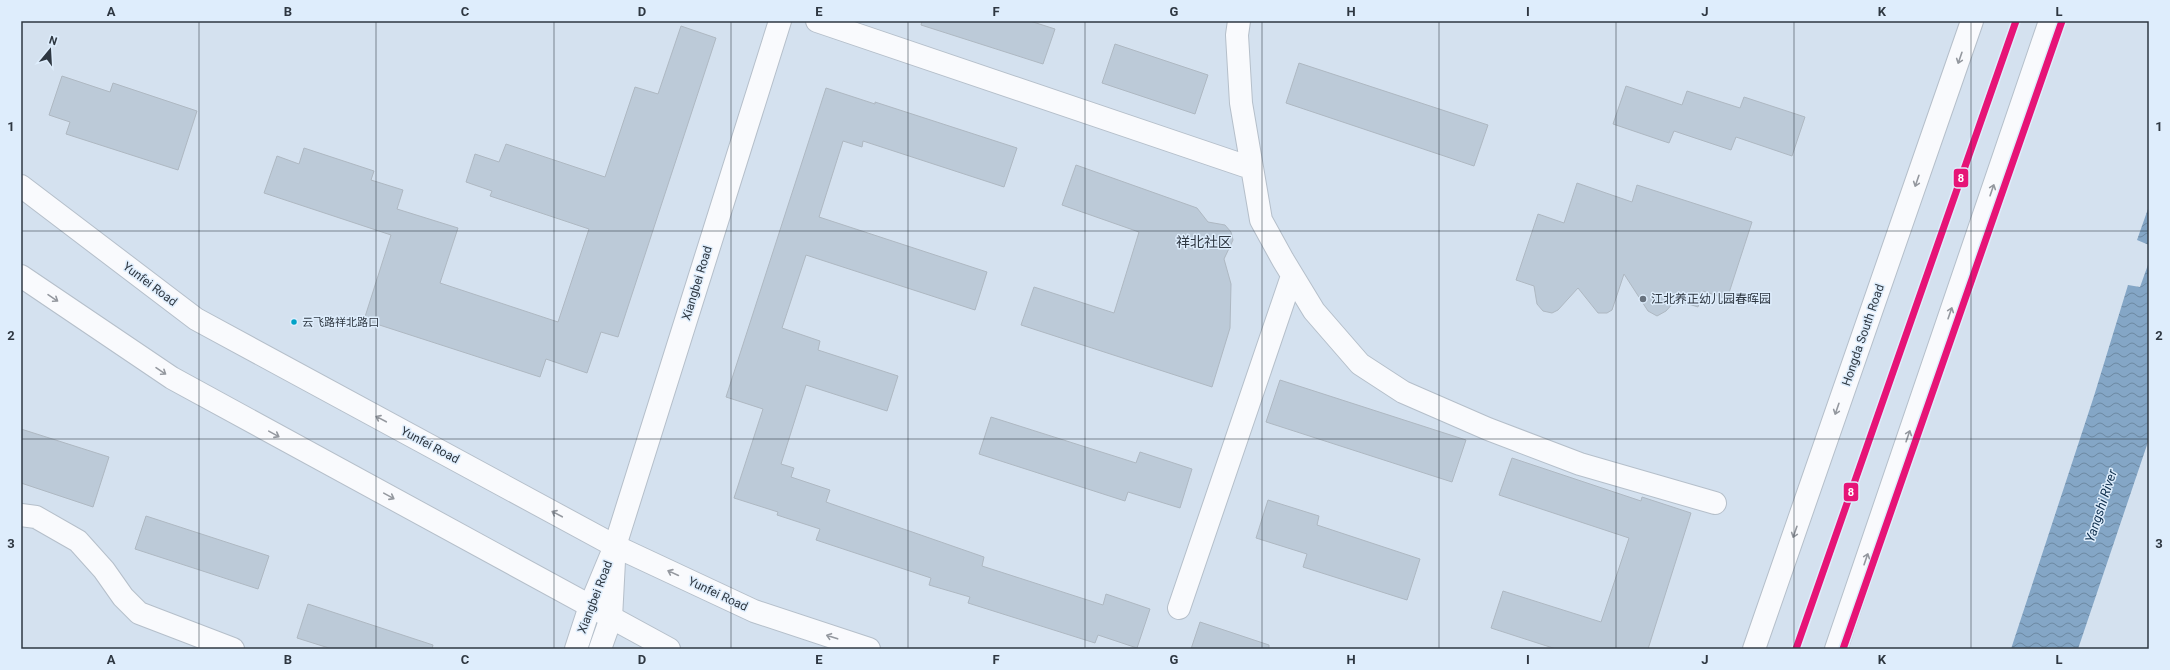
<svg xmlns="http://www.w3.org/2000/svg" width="2170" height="670" font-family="Roboto,'Noto Sans SC',sans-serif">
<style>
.water{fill:url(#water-waves)}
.building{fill:#bccad8;stroke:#aeb8c2}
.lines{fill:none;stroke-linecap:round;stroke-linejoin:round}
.minor-casing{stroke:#b5bfca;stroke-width:24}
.major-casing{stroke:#b5bfca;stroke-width:24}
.minor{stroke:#f9fafd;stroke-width:22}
.major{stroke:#f9fafd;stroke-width:22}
.metro-1-casing{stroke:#deedfc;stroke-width:10}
.metro-1{stroke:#e61477;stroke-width:7}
.oneway{stroke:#94989f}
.grid{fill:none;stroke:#2e3741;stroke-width:1;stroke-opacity:0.55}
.poi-dot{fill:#68727e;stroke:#deedfc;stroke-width:1.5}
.bus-dot{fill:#02a3c7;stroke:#deedfc;stroke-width:1.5}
.labels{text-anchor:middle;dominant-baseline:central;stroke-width:3;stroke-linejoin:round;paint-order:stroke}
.bus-label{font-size:11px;fill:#2e3741;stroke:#deedfc;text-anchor:start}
.street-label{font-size:12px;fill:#2e3741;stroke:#deedfc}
.poi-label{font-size:12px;fill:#2e3741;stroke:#deedfc;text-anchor:start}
.water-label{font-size:13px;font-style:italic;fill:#10304e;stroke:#deedfc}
.quarter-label{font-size:14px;fill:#2e3741;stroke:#deedfc}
.line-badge{stroke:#deedfc;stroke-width:1.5}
.badge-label{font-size:11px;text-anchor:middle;font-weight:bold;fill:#fff}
.neatline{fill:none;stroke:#2e3741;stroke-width:1.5}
.grid-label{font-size:13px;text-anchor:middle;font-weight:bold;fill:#2e3741}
</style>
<defs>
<pattern id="water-waves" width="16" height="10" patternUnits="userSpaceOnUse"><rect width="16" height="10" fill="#84a6c6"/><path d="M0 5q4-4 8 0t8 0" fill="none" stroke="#6c88a2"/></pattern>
</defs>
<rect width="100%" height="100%" fill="#d4e1ef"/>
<path class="water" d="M2149,206v39l-12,-5z
M2149,262v177l-71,210h-67l83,-253 34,-111 12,2z"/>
<path class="building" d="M922,21h108l25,8 -12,35 -122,-39z
M681,26l35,12 -98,299 -17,-5 -14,41 -41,-14 -6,18 -176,-57 27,-85 -127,-42 13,-37 22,8 5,-16 70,23 -3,9 32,10 -6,19 61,19 -18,55 118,39 31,-93 -99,-33 2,-5 -26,-9 9,-28 24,8 7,-18 99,33 30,-90 23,7z
M1115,44l93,31 -13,39 -93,-31z
M1299,63l189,62 -14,41 -188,-63z
M62,76l48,16 3,-9 84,28 -19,59 -112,-36 4,-12 -21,-7z
M1626,86l56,19 5,-14 53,17 4,-11 61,20 -13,39 -56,-19 -5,13 -57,-19 -5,12 -56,-19z
M826,88l49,16v-2l142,46 -13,39 -141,-46 -1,6 -19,-6 -24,76 168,55 -12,38 -169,-55 -24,73 38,13 -2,9 80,26 -11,35 -81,-26 -25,79 13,4 -3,9 39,13 -4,12 158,55 -2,9 121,39 3,-11 44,15 -13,39 -39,-13 -3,8 -127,-40 2,-6 -41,-12 2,-7 -115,-38 4,-11 -43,-14 1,-3 -44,-14 29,-89 -37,-12z
M1076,165l121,43 11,14 17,3 6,7 2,8 -9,19 7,25 -1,44 -18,59 -191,-62 13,-38 80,26 25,-81 -77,-27z
M1577,183l55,19 5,-17 115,37 -25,77 -24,-8 -5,16 -22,-7 -10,11 -9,5 -9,-5 -24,-37 -12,36 -5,3h-9l-20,-25 -20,22 -6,3 -9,-2 -6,-7 -3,-18 -18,-6 22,-66 26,9z
M1280,380l186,60 -14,42 -186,-60z
M991,417l145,46 4,-11 52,17 -12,39 -52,-16 -3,9 -146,-47z
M21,429l88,28 -16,50 -72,-24z
M1512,458l129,43 1,-4 49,16 -43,136h-92l-65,-21 12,-37 98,31 28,-84 -130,-43z
M1268,500l51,16 -2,9 103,34 -13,41 -104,-33 4,-13 -51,-16z
M146,516l123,40 -11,33 -123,-40z
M308,604l125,41 -1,4h-100l-35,-11z
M1200,622l69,23v4h-78z"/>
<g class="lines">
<defs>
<path id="minor" d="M817,21l434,147
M1239,21l-2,14 4,68 20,117 22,40 31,51 46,53 43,28 85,37 92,35 135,39
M21,515l15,2 42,24 26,29 19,27 16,16 94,36
M1179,608l113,-332
M576,649l14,-43 25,-60 165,-525
M600,649l11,-31 3,-57"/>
<path id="major" d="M21,186l175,133 419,227 139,65 115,38
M21,276l151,102 497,271
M1754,649l218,-628
M1836,649l214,-628"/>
</defs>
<use href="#minor" class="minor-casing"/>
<use href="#major" class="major-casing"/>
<use href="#minor" class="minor"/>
<use href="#major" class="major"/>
<defs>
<path id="metro-1" d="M1796,649l220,-628
M1843,649l219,-628"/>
</defs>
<use href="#metro-1" class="metro-1-casing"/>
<use href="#metro-1" class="metro-1"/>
</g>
<defs><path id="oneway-shaft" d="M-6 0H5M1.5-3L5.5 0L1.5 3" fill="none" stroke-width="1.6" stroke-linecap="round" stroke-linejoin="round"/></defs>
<g class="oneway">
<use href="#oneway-shaft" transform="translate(1960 58) rotate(109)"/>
<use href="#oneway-shaft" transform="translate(1917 181) rotate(109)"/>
<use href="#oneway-shaft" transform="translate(1992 190) rotate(-71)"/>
<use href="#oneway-shaft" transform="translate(53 298) rotate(34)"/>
<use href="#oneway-shaft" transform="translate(1950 313) rotate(-71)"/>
<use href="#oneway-shaft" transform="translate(161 371) rotate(34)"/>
<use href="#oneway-shaft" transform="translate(1837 409) rotate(109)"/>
<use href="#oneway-shaft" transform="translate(381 419) rotate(-152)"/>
<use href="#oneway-shaft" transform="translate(274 434) rotate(29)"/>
<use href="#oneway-shaft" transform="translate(1908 436) rotate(-71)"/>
<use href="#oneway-shaft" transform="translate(389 496) rotate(29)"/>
<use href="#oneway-shaft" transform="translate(557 514) rotate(-152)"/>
<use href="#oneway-shaft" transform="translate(1795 532) rotate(109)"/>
<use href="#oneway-shaft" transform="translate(1866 559) rotate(-71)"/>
<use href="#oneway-shaft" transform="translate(673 573) rotate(-155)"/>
<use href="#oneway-shaft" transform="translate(832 637) rotate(-162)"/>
</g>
<path class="grid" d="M199,21v628M376,21v628M554,21v628M731,21v628M908,21v628M1085,21v628M1262,21v628M1439,21v628M1616,21v628M1794,21v628M1971,21v628M21,231h2128M21,439h2128"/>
<circle class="poi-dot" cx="1643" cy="299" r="4"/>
<circle class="bus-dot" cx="294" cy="322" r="3.5"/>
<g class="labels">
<g class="bus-label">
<text x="302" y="322">云飞路祥北路口</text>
</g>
<g class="street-label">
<text transform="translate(697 283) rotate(-73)">Xiangbei Road</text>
<text transform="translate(150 284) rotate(37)">Yunfei Road</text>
<text transform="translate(1863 335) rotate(-71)">Hongda South Road</text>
<text transform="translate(430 445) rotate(28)">Yunfei Road</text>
<text transform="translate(718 594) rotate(25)">Yunfei Road</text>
<text transform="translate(595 597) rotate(-69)">Xiangbei Road</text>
</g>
<g class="poi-label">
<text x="1651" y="299">江北养正幼儿园春晖园</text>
</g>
<g class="water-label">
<text transform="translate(2101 506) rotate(-72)">Yangshi River</text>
</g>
<g class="quarter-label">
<text x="1204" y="242">祥北社区</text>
</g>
</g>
<g class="line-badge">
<rect x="1953" y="168" width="16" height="20" rx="4" fill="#e61477"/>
<rect x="1843" y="482" width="16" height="20" rx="4" fill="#e61477"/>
</g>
<g class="badge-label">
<text x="1961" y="182">8</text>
<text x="1851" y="496">8</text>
</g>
<rect width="2170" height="670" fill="none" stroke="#deedfc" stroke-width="44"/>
<g transform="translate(50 50) rotate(18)" stroke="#deedfc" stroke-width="3" paint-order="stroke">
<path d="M0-3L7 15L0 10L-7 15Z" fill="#2e3741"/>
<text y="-6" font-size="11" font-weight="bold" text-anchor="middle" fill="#2e3741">N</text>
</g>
<rect x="22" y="22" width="2126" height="626" class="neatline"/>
<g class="grid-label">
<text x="111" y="16">A</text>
<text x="288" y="16">B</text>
<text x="465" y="16">C</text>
<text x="642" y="16">D</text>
<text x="819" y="16">E</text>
<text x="996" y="16">F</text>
<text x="1174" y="16">G</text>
<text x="1351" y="16">H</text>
<text x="1528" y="16">I</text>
<text x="1705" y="16">J</text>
<text x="1882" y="16">K</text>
<text x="2059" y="16">L</text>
<text x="11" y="131">1</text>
<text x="2159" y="131">1</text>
<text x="11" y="340">2</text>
<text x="2159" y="340">2</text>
<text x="11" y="548">3</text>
<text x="2159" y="548">3</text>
<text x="111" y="664">A</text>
<text x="288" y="664">B</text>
<text x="465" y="664">C</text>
<text x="642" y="664">D</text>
<text x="819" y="664">E</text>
<text x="996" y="664">F</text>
<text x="1174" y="664">G</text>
<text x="1351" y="664">H</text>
<text x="1528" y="664">I</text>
<text x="1705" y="664">J</text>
<text x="1882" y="664">K</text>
<text x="2059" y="664">L</text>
</g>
</svg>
